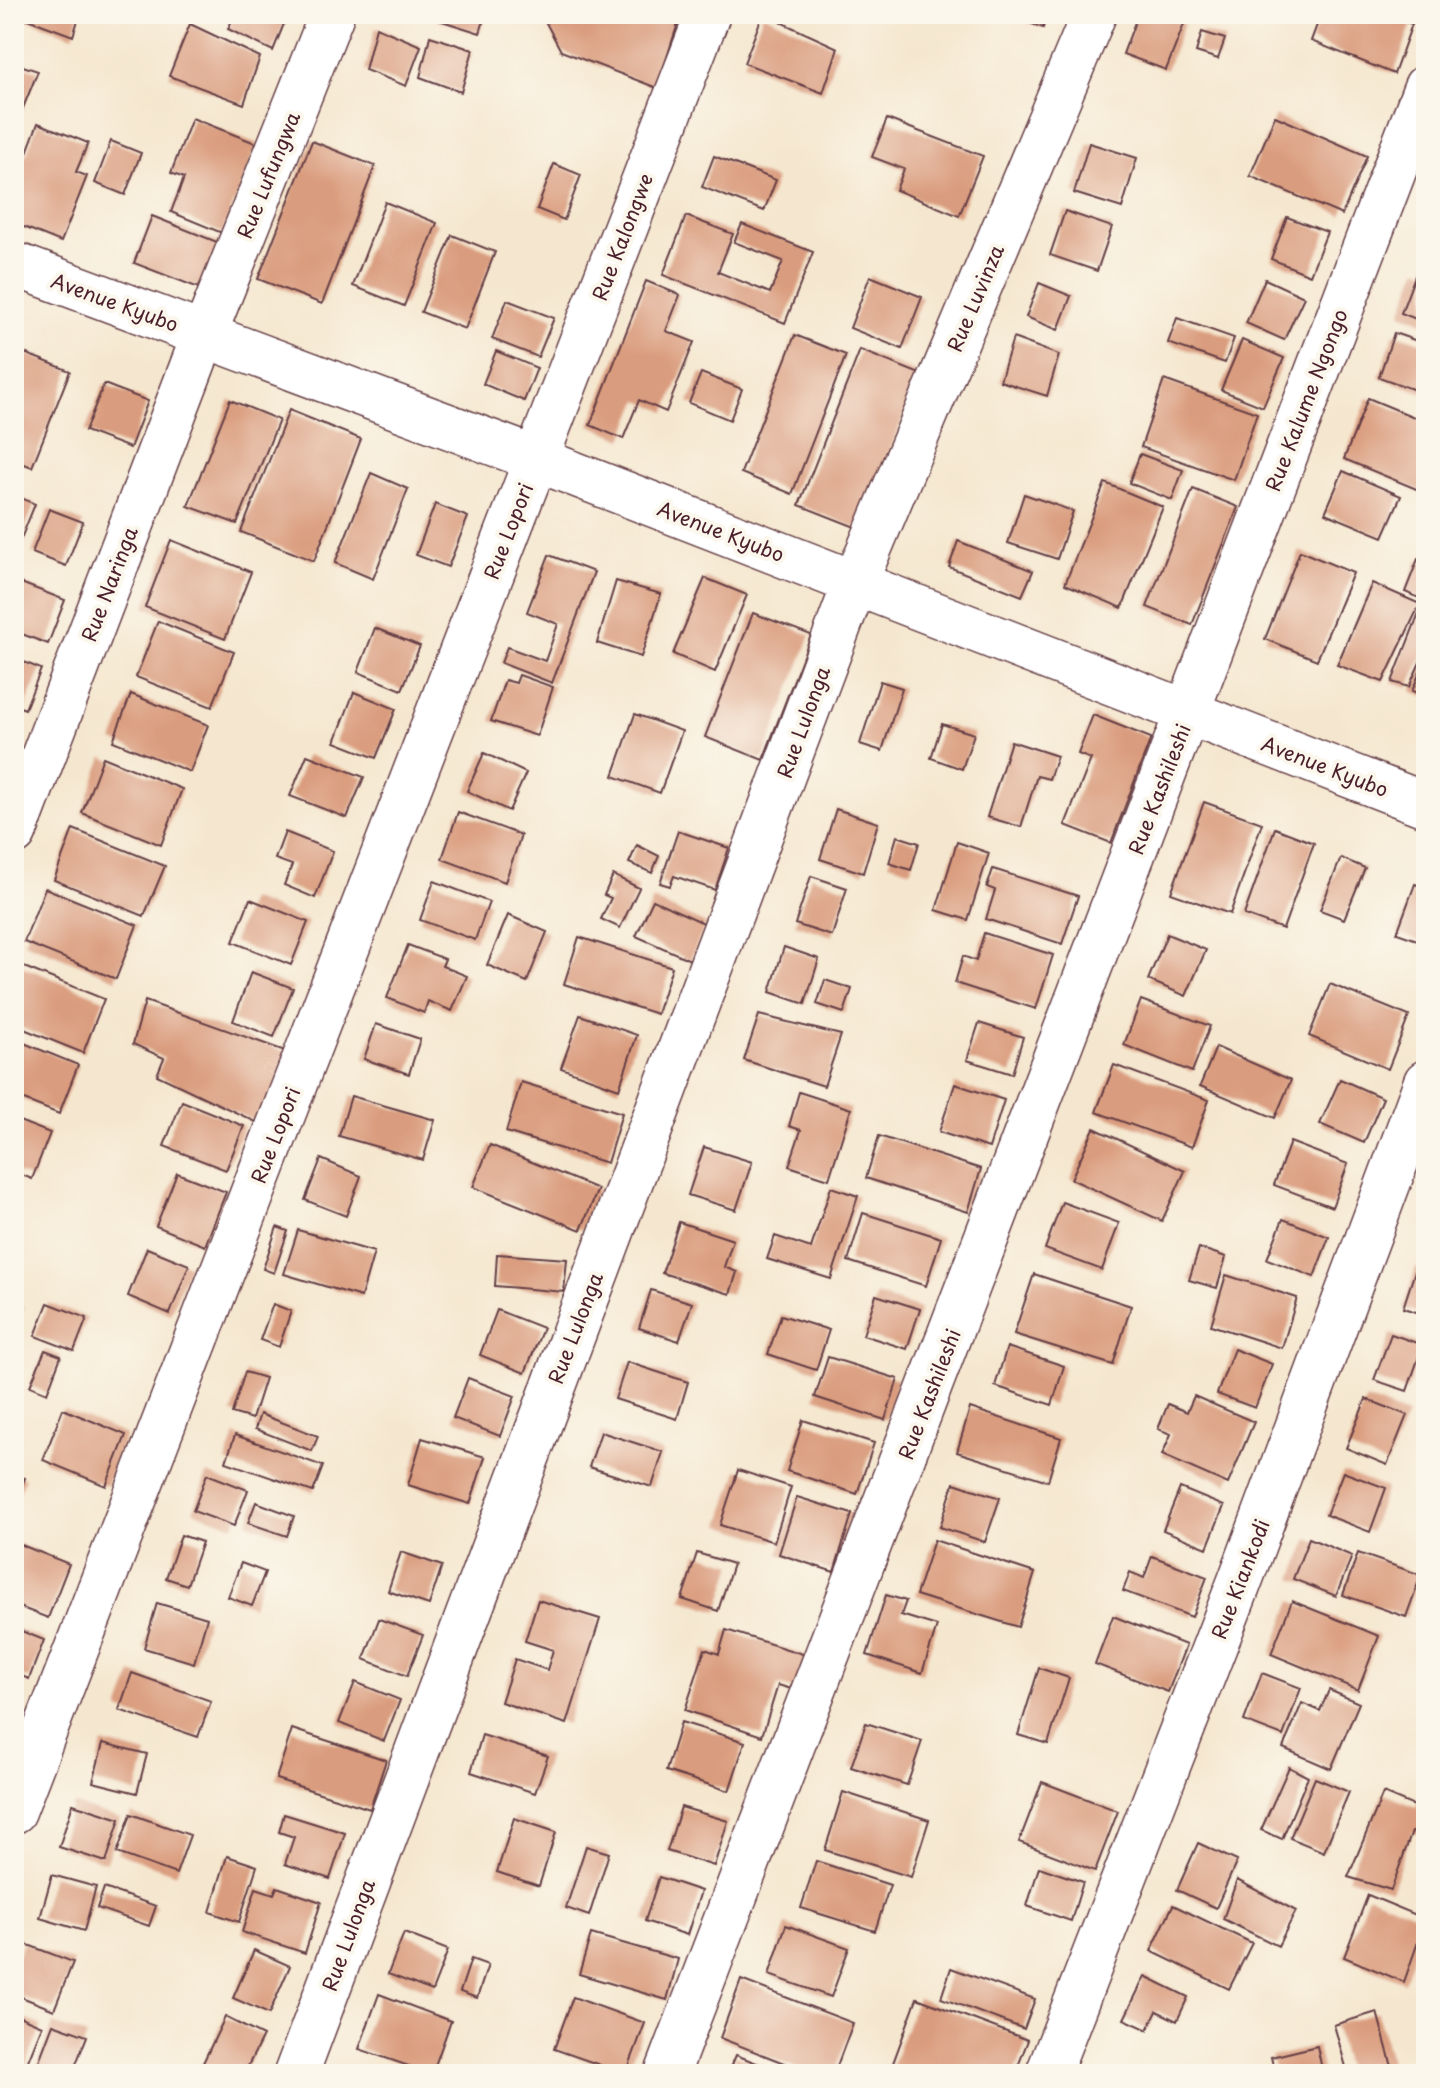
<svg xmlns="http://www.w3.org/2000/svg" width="1440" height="2088" font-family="'Playpen Sans',sans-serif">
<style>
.building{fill:#da9c7e}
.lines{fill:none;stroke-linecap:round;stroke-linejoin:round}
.minor-casing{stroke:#643d44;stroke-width:47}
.minor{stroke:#fff;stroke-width:44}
.labels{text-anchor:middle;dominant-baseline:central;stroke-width:8;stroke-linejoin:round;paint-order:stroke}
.street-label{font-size:20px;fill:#4a1f2b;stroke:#fbf7ec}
</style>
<rect width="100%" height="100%" fill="#fbf7ec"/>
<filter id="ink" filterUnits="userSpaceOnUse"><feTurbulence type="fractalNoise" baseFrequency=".0125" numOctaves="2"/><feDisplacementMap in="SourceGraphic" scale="16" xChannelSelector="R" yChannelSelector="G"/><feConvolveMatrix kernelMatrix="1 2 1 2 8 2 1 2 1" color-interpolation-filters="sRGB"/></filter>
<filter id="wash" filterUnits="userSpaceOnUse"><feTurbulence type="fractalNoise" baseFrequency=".006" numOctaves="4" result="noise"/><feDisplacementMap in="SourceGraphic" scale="32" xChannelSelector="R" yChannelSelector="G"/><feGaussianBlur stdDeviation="1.8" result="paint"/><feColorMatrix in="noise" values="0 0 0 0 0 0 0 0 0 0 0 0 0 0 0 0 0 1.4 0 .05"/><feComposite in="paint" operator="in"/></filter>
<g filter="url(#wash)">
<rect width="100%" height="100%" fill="#f5e7cf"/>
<g id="blocks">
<path class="building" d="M14,14h66l-7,22z
M235,14h53l-15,37 -45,-22z
M420,14h66l-6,19z
M547,14h134l-24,74 -96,-37 -16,-30z
M763,14l75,34 -15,45 -79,-30z
M1005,14h42l-4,14z
M1138,14h20l26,10 -18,46 -43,-16z
M1321,14h62l29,10 -18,50 -83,-33z
M190,24l70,33 -16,47 -75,-28z
M376,27l45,19 -15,40 -41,-16z
M1202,32l23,7 -7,20 -22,-7z
M430,36l43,14 -12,42 -41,-15z
M14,63l24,8 -24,59z
M1275,116l92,40 -25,59 -92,-39z
M192,118l66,26 -36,89 -51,-21 13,-34 -13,-5z
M887,119l96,37 -24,60 -63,-26 8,-21 -32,-12z
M38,123l50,20 -12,29 11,4 -26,66 -47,-19v-64l3,-7 9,3z
M111,141l30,12 -16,42 -30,-12z
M312,141l63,25 -53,138 -64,-25z
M1089,143l48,15 -15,50 -48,-15z
M714,156l62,24 -12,31 -62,-24z
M554,164l27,11 -17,45 -27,-11z
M385,202l52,21 -33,83 -51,-20z
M1065,211l47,16 -15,44 -47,-16z
M152,216l70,28 -18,46 -70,-27z
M686,216l47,18 -15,38 52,21 13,-32 -49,-19 8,-18 71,28 -28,71 -122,-48z
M1287,217l40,15 -17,43 -39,-16z
M452,235l43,17 -30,77 -44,-17z
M1418,268l8,3v52l-25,-10z
M870,276l52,21 -20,52 -52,-21z
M1265,279l39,18 -20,43 -38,-17z
M646,281l34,14 -14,36 28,11 -28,70 -27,-12 -16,39 -33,-14z
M1039,283l32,13 -13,34 -32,-13z
M507,300l47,18 -16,39 -46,-18z
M1177,318l57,20 -9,25 -57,-20z
M1394,333l32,11v50l-47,-17z
M795,335l51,20 -54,139 -51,-21z
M1013,338l46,17 -12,41 -47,-15z
M1242,340l42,18 -21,49 -42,-17z
M17,350l53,21 -38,96 -18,-7v-102z
M860,350l60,24 -60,155 -61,-24z
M496,351l41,17 -13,33 -41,-17z
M701,373l41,16 -12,31 -41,-17z
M1164,380l93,33 -23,67 -93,-33z
M104,384l44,17 -18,47 -45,-17z
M1368,398l58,24v71l-82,-34z
M230,400l49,20 -42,104 -49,-18z
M289,410l72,29 -47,122 -73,-29z
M1140,454l43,16 -11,30 -43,-17z
M1343,471l58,25 -18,41 -58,-24z
M371,473l37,16 -35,90 -38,-16z
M1105,483l58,24 -41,101 -57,-24z
M1193,489l45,18 -46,118 -45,-18z
M1024,494l49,17 -16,48 -49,-16z
M14,495l21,9 -21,52z
M435,504l33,13 -20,50 -32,-12z
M49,509l34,13 -17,44 -34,-13z
M171,540l80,32 -26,67 -80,-32z
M958,541l75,30 -11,25 -73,-29z
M1300,551l53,22 -36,87 -52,-21z
M549,555l45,17 -42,111 -51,-20 6,-16 38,14 13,-37 -31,-12z
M1418,559l8,4v86l-17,38 -17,-5 32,-82 -19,-8z
M705,578l42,17 -32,77 -42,-18z
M616,581l45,13 -20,63 -44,-14z
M21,583l44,17 -17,44 -34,-13v-30z
M1372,583l48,21 -37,78 -46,-17z
M753,613l58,22 -48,125 -58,-23z
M158,621l76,31 -22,55 -76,-30z
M375,628l45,18 -18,44 -44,-18z
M14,658l27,11 -16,40 -11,-4z
M1426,658v39l-14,-6z
M519,675l34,12 -16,49 -46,-15 14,-41 11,3z
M880,681l22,7 -20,63 -22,-7z
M354,692l42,17 -20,49 -41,-16z
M131,694l77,31 -18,47 -77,-31z
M635,714l47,17 -22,62 -47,-17z
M1093,715l58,23 -40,105 -46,-18 26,-66 -13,-5z
M942,724l32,10 -12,35 -31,-11z
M1011,741l46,15 -8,23 -12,-3 -16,51 -34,-10z
M484,753l42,20 -17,38 -42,-20z
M307,755l57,22 -17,41 -57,-22z
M103,757l79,32 -21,56 -79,-32z
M1204,802l58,21 -32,91 -59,-21z
M836,809l42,14 -15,50 -43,-14z
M458,812l63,23 -16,47 -63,-23z
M1275,828l39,15 -31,86 -39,-14z
M73,829l92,37 -21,50 -90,-36z
M678,831l51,17 -14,42 -41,-14 -4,10 -10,-3z
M285,832l48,19 -18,47 -31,-13 8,-20 -17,-6z
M897,836l22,7 -8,27 -22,-7z
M957,842l32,11 -21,67 -32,-10z
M637,845l22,11 -7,17 -23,-10z
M1341,858l24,10 -21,51 -24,-9z
M993,869l85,27 -16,48 -76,-25 9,-29 -8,-3z
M613,875l26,13 -19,40 -19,-9 10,-21 -7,-3z
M811,876l36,12 -15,48 -37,-12z
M434,881l55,21 -14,38 -55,-20z
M1415,884l11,4v55l-29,-10z
M45,888l92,37 -21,54 -92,-37z
M250,899l58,23 -17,43 -58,-23z
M653,900l53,24 -16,36 -54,-24z
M508,915l39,17 -20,50 -40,-17z
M984,933l69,22 -17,54 -81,-26 8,-27 13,5z
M1167,934l39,16 -20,46 -38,-16z
M579,937l93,30 -15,47 -93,-30z
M408,945l37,14 -3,7 25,10 -15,35 -24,-10 -4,12 -37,-15z
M784,947l35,12 -14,45 -35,-12z
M19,965l85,34 -21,54 -69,-28v-46z
M251,972l42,16 -19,49 -41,-16z
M825,980l27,9 -8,24 -27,-9z
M1330,984l79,32 -21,53 -79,-33z
M1141,1000l69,26 -18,46 -68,-27z
M145,1001l143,51 -28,72 -103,-49 7,-17 -31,-14z
M580,1015l57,20 -18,54 -58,-21z
M759,1015l82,20 -17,51 -80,-26z
M979,1023l44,14 -11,37 -45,-14z
M376,1024l44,15 -11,35 -45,-15z
M14,1039l64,26 -19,49 -45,-18z
M1216,1047l75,33 -16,38 -75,-32z
M1114,1065l95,35 -17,47 -96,-35z
M1340,1079l43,19 -19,45 -44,-19z
M521,1082l101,31 -15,50 -101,-31z
M955,1084l49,16 -15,48 -50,-16z
M799,1092l52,17 -22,70 -40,-13 12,-36 -12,-4z
M351,1096l84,24 -12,40 -84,-24z
M182,1101l62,25 -18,44 -62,-24z
M14,1119l36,14 -18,46 -18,-7z
M1094,1128l91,43 -23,50 -91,-42z
M879,1136l102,33 -13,43 -102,-34z
M1290,1142l58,22 -16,43 -58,-22z
M490,1145l108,44 -17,41 -108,-43z
M704,1147l48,15 -16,48 -48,-15z
M321,1159l40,17 -15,40 -41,-16z
M177,1173l49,19 -21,54 -49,-20z
M831,1187l27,9 -27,83 -64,-20 8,-23 36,12z
M1062,1202l57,21 -17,47 -57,-21z
M863,1213l78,25 -15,48 -78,-25z
M1283,1219l46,18 -15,40 -47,-18z
M679,1222l54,18 -9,27 13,5 -7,22 -68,-21z
M277,1227l11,4 -14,42 -11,-4z
M298,1230l76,22 -13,45 -77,-23z
M147,1248l42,17 -19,49 -42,-18z
M1199,1248l27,9 -9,31 -28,-8z
M497,1254l70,5 -3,33 -69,-6z
M1416,1268l10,3v44l-23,-7z
M1034,1274l97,32 -18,59 -99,-31z
M1226,1275l71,23 -15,50 -71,-23z
M651,1290l41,13 -13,38 -40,-13z
M876,1295l44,14 -13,40 -44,-14z
M48,1303l39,15 -13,33 -39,-15z
M14,1304l10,4 -10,26z
M273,1304l18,7 -12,36 -19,-7z
M497,1310l46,18 -18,45 -45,-18z
M781,1315l48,15 -13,40 -48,-16z
M1391,1334l32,11 -16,46 -33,-11z
M1007,1347l57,19 -12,39 -57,-19z
M1234,1349l38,15 -17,44 -38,-14z
M45,1350l16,6 -14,37 -17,-7z
M828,1357l70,22 -13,41 -70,-23z
M627,1362l61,20 -11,37 -62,-20z
M245,1372l20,6 -13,41 -20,-6z
M468,1378l47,18 -15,40 -47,-18z
M1194,1396l60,26 -26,62 -66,-29 9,-21 -13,-5 10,-25 19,8z
M1366,1399l41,16 -20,50 -41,-17z
M970,1408l91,30 -13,43 -91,-29z
M63,1409l63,26 -20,51 -63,-26z
M260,1414l58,22 -6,15 -57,-22z
M803,1420l71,23 -17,51 -70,-23z
M601,1432l62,20 -11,35 -63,-20z
M235,1435l88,31 -10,26 -87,-30z
M422,1438l63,19 -15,47 -62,-19z
M738,1470l53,17 -17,55 -54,-17z
M1343,1472l43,16 -16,44 -44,-17z
M14,1474l11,4 -11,28z
M207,1474l41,16 -14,36 -41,-15z
M954,1483l46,15 -15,44 -45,-15z
M1180,1488l44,18 -17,42 -44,-18z
M797,1497l55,17 -18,58 -55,-18z
M256,1502l38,14 -7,20 -39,-13z
M181,1535l21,7 -15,43 -21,-7z
M1309,1538l43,18 -16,40 -43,-17z
M934,1540l101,33 -17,54 -102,-32z
M14,1542l55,22 -21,54 -34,-13z
M401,1552l41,14 -13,39 -41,-14z
M697,1553l36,11 -15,47 -36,-12z
M1358,1553l63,22 -15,42 -63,-22z
M1152,1556l55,21 -15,40 -69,-26 7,-19 14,6z
M241,1563l24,9 -13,34 -24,-9z
M886,1595l20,6 -5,14 36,11 -15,47 -55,-18z
M538,1600l62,19 -33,105 -66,-22 14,-43 32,11 6,-20 -28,-9z
M1292,1601l87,35 -21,54 -87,-36z
M157,1603l50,15 -13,45 -50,-15z
M1113,1616l73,29 -18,47 -73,-28z
M379,1619l44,16 -16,41 -43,-17z
M14,1628l30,12 -15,39 -15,-6z
M726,1630l83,26 -11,35 -20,-6 -16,51 -77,-26 20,-61 14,5z
M1039,1668l30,10 -21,66 -30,-9z
M132,1673l79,28 -13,36 -79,-27z
M1262,1673l39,15 -18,48 -39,-15z
M355,1682l45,18 -16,41 -45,-18z
M1329,1690l30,13 -28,66 -48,-21 19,-45 18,8z
M681,1722l64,20 -16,49 -63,-20z
M866,1723l56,18 -15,44 -56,-18z
M292,1729l94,31 -16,49 -94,-30z
M482,1735l66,21 -13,37 -64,-21z
M103,1743l44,11 -10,39 -44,-11z
M1289,1767l19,10 -26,62 -21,-9z
M1315,1778l34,14 -25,60 -34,-14z
M1042,1782l76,29 -23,60 -76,-29z
M843,1792l86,28 -18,57 -86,-27z
M1383,1793l33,14 4,-13 6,3v39l-14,-4 -21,58 -43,-13z
M73,1804l47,15 -14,43 -47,-15z
M681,1807l47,14 -14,45 -47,-15z
M131,1814l59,21 -14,39 -59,-21z
M284,1814l61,19 -15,46 -45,-15 9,-27 -15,-5z
M514,1818l42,14 -17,54 -42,-14z
M1198,1843l39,18 -21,47 -39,-18z
M586,1846l23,7 -20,63 -23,-8z
M227,1856l30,10 -18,56 -29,-10z
M816,1861l74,24 -15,46 -74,-23z
M1039,1867l44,15 -12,39 -44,-15z
M52,1875l44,12 -12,44 -44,-13z
M659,1877l42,14 -14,44 -42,-14z
M1237,1880l59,31 -18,35 -55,-27z
M277,1887l44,15 -16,51 -63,-21 14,-44 18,6z
M104,1888l52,18 -7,20 -52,-18z
M1368,1895l58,24 -22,63 -60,-25z
M1173,1905l79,38 -23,46 -78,-38z
M786,1925l63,23 -18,49 -62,-22z
M404,1933l44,17 -16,41 -44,-17z
M591,1934l87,25 -11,41 -88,-26z
M23,1943l50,19 -19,48 -40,-16v-29z
M254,1950l36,16 -21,48 -36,-16z
M471,1959l17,6 -11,33 -17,-6z
M951,1968l84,31 -11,30 -83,-31z
M1145,1976l43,21 -11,24 -20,-10 -9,19 -24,-11z
M741,1980l112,43 -19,51h-22l-92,-36z
M379,1994l72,27 -19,53 -73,-25z
M573,1997l72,26 -19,51 -72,-25z
M917,1998l111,42 -13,34h-126z
M1377,2012l17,62h-46l-14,-49z
M14,2014l28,12 -19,47 -9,-4z
M225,2017l38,19 -19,38h-22l-20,-9z
M53,2024l34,12 -15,38h-38z
M1317,2046l6,28h-48l-4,-17z
M736,2055l49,19h-57z
M542,2066l20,8h-23z"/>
</g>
</g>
<g filter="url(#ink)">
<use href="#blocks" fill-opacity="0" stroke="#643d44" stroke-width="2"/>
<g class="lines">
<defs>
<path id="minor" d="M14,264l522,195 890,346
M14,833l190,-498 128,-321
M14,1811l694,-1797
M296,2074l559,-1491 239,-569
M667,2074l759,-1987
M1048,2074l192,-493 186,-499"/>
</defs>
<use href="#minor" class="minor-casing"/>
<use href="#minor" class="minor"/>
</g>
</g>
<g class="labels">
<g class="street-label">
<text transform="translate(268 175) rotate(-68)">Rue Lufungwa</text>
<text transform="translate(622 237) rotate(-69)">Rue Kalongwe</text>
<text transform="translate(975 298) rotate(-67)">Rue Luvinza</text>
<text transform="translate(115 302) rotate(20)">Avenue Kyubo</text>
<text transform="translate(1306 400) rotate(-69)">Rue Kalume Ngongo</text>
<text transform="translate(508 531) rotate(-69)">Rue Lopori</text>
<text transform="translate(721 531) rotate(21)">Avenue Kyubo</text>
<text transform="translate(109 584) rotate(-69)">Rue Naringa</text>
<text transform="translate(803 722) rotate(-70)">Rue Lulonga</text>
<text transform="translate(1325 766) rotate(21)">Avenue Kyubo</text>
<text transform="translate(1159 789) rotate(-69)">Rue Kashileshi</text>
<text transform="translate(275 1135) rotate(-69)">Rue Lopori</text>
<text transform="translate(575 1328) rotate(-69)">Rue Lulonga</text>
<text transform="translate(929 1394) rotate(-69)">Rue Kashileshi</text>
<text transform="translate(1240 1579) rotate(-69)">Rue Kiankodi</text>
<text transform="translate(348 1935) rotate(-70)">Rue Lulonga</text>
</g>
</g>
<rect width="1440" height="2088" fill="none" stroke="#fbf7ec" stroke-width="48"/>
</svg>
